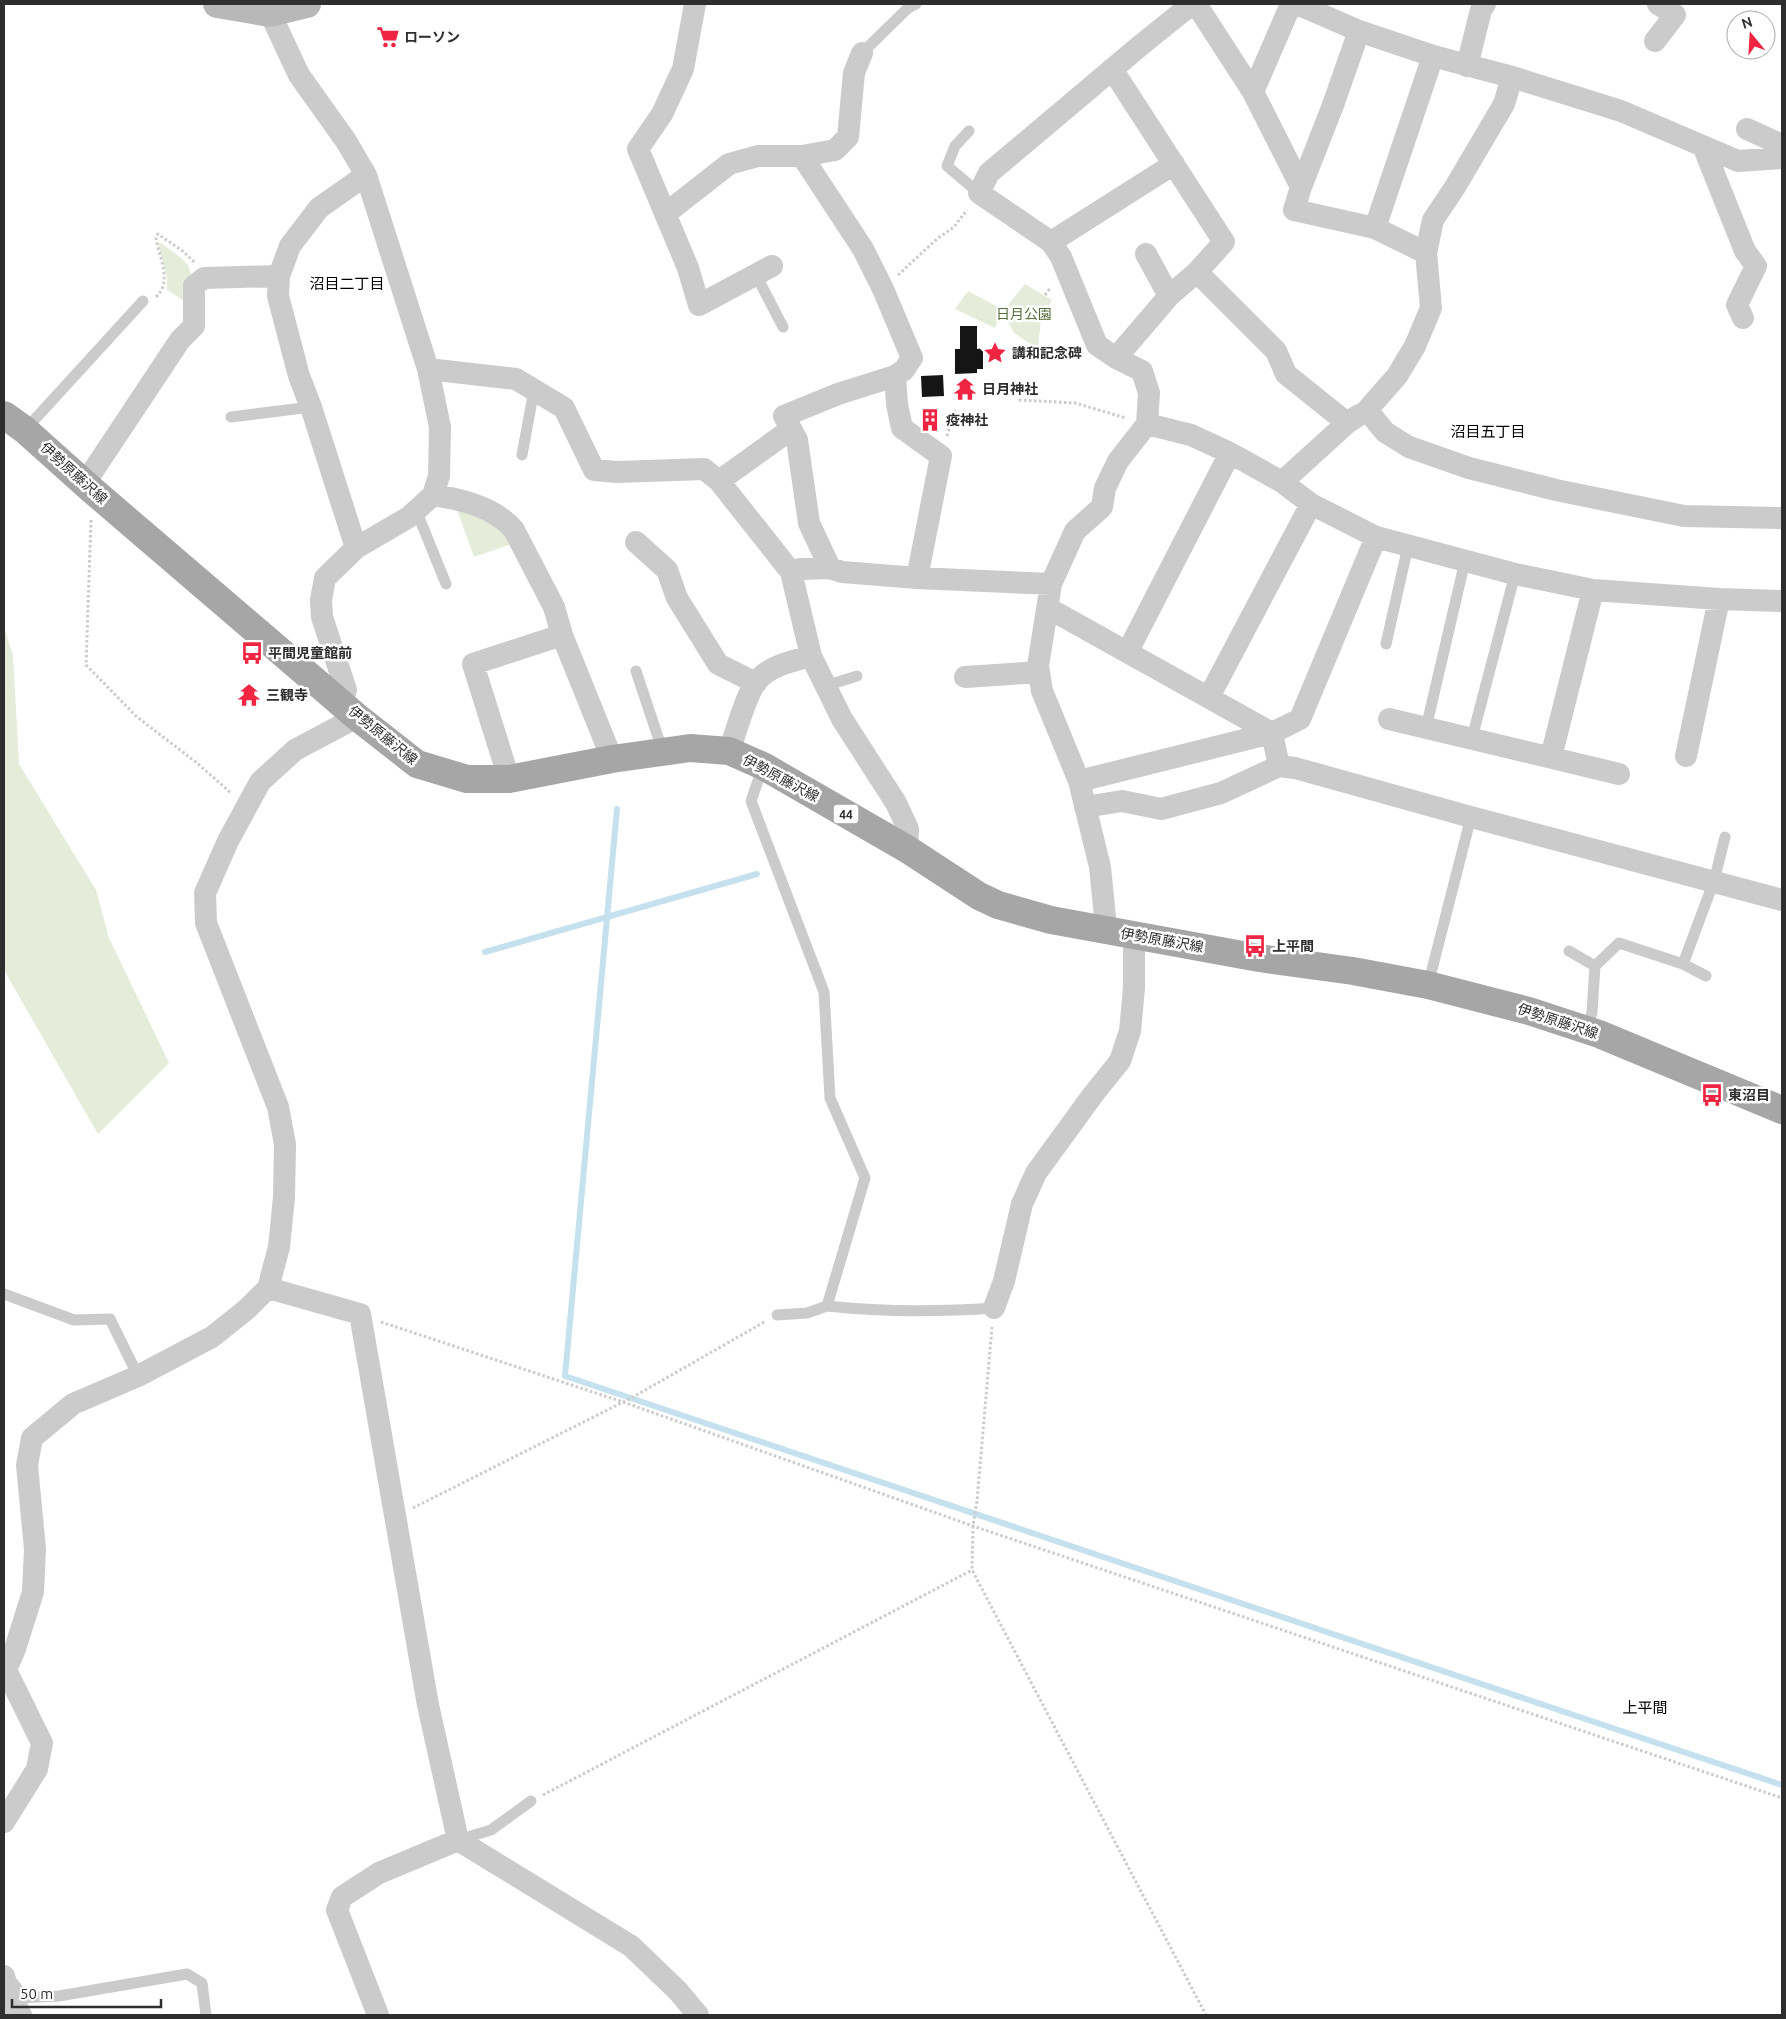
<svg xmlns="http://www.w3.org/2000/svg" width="1786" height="2019" font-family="Ubuntu,'Noto Sans JP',sans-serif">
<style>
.green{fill:#e5ecda}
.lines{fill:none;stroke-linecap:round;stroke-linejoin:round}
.stream{stroke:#c5e1ee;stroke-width:6}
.building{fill:#151515}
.path{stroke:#cbcbcb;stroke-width:3;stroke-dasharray:2.5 2.5;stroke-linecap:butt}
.lane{stroke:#cbcbcb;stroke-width:11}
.street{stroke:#cbcbcb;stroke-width:22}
.secondary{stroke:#b8b8b8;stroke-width:28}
.primary{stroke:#a6a6a6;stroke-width:28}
.labels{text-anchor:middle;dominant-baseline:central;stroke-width:5;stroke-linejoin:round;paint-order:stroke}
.shield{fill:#fff;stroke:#6d6d6d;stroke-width:1}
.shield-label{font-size:12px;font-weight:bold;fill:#2e2e2e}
.poi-label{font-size:14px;font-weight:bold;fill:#2e2e2e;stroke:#fff;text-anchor:start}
.park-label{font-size:14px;fill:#546c38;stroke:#fff}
.street-label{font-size:14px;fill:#2e2e2e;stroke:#fff}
.neighbourhood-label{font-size:15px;fill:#000;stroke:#fff}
</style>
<rect width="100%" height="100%" fill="#fff"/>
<path class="green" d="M161,243c31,23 34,20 25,59l-19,-12v-13l-9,-33z
M1025,284l27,16 -11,19 -3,30 -24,-16 -6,-11 -9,-3 -4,9 -40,-19 13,-18 36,19z
M457,510l49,12 8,21 -40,14z
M4,627l9,29 6,108 77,126 13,48 60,125 -71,71 -94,-164z"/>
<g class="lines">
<path class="stream" d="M617,809l-52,567 1217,409
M485,952l272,-78"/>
</g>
<path class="building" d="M960,326h17v23l6,-1v21h-6v4l-22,1v-25h5z
M943,375l1,21 -22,1 -1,-21z"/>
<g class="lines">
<path class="path" d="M898,275l40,-37 16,-11 13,-17
M1045,295l6,-8
M156,297c17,-16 3,-39 0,-59l2,-4 26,18 10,10
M1019,400l56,3 51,15
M947,436l8,-26
M91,520l-5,145 51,52 60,46 34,30
M381,1322l242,80 350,124 809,272
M992,1327l-15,174 -4,25 -1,44 234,445
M413,1508l220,-111 133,-76
M543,1795l429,-225"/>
<path class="lane" d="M862,53l46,-45 8,-4
M969,131l-14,15 -8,20 32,27
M756,275l27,52
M231,417l80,-10
M25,430l118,-129
M522,455l12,-65
M416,510l30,74
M1386,644l22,-98
M636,671l27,81
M825,686l32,-10
M1426,728l39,-167
M1472,738l43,-164
M763,766l-12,35 73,191 6,106 35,80 -38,128c55,6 111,6 167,2
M1569,951l26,15
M1683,964l23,12
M1428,985l43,-168
M1587,1030l5,-18 3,-46 24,-23 64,21 31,-83 11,-44
M4,1294l70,26 36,-1 28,57
M777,1315l30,-2 20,-7
M458,1840l33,-10 40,-29
M27,2015l-9,-17 41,-2 128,-22 15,9 4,32"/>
<path class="street" d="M695,4l-12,65 -21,45 -24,35 50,119 11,37 73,-39
M1196,4l57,88 48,95 -7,23 81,18 51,25
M1297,4l62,27 74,25 79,21 -8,27 -49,83 -22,33 -7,33 5,55 -16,38 -18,30 -30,34 18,22 24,15 60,21 87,22 128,26 98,2
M270,13l29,62 47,66 20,34 62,194 12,58 -1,49 -6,19c28,4 63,13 81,35l40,77 8,28 50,124
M1655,41l20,-26 -17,-11
M1467,66l14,-56 4,-6
M1112,69l112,173 -27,30 -28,24 -53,62
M1512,77l109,34 117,50 44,-3
M1253,92l38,-88
M1747,129l35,16
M1703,146l42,105 11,15 -19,39 6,13
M802,156l33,-6 13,-13 6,-64 8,-20
M1301,187l32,-82 26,-74
M665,214l64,-50 29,-8h44l61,93 20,40 29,69 -8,12 -9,6
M1375,228l58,-172
M1051,242l123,-78
M1146,254l23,42
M1197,272l79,79 10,23 61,49
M428,369l88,10 48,29 30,62 23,2 87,-3 15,12 72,91 9,-3 30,-1 12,4 75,6 134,6
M1147,424l44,11 39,18 52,29 29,22 65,33 139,37 78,16 126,9 63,2
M719,481l71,-51
M1282,482l65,-59 12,-8
M85,483l95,-143 14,-14v-40l10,-8 75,-2
M636,542l31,28 10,28 41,66 38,19
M356,548l-45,-141 -12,-31 -21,-80 1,-20 11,-30 29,-38 47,-33
M830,568l-21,-45 -12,-83 -13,-24 54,-22 57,-18 2,28 5,24 39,28 -24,122
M791,572l20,84 31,63 54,84 12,26 -1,20
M1048,608l224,125 7,33 16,2 176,49 311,83
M1128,651l102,-198
M965,677l74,-5
M1209,697l102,-193
M341,701l5,-11 -24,-73 -1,-17 4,-22 31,-30 53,-31 24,-22
M1389,719l230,55
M729,751c7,-18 16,-54 27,-69 13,-16 36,-21 55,-26
M1686,756l33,-157
M1551,757l42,-167
M509,779l-36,-115 89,-29
M1079,781l193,-48 28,-14 76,-182
M1085,807l37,-6 39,8 60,-16 58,-27
M1103,929l2,-12 -5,-50 -21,-86 -37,-90 -4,-25 13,-82 24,-53 27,-24 3,-19 13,-27 29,-37 2,-31 -7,-22 -26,-13 -19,-13 -36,-88 -10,-15 -72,-49 10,-20 152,-128 51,-41
M268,1288l92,26 68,391 30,135 173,106 47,45 20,24
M994,1308l10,-27 18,-77 14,-31 56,-77 28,-35 10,-30 4,-43v-53
M4,1822l33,-53 5,-26 -36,-73 9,-21 18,-57 2,-43 -8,-84 5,-27 41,-34 65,-28 74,-39 35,-28 21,-21 11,-41 5,-50 1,-53 -7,-37 -72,-184 -1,-30 23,-52 32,-59 35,-32 62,-33
M4,1976l2,7 12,15 -8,17
M378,2015l-41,-105 5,-13 37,-24 79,-33"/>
<path class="secondary" d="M217,4l53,9 37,-9"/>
<path class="primary" d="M4,415l21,15 67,60 265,227 60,47 50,15h42l103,-20 78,-11 39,3 34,15 144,83 72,47 19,9 53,15 208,38 94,13 75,14 101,26 70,23 183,76"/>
</g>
<defs>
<symbol id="supermarket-bare" viewBox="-9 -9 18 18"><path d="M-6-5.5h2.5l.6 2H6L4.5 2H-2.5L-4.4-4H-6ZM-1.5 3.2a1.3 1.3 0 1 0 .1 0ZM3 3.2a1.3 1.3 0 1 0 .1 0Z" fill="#f02542" stroke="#fff" stroke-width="2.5" paint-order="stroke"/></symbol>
<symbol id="sight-bare" viewBox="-9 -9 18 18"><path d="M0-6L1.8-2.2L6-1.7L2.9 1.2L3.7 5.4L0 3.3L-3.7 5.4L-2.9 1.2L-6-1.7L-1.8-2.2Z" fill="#f02542" stroke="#fff" stroke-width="2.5" paint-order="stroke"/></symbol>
<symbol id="temple-bare" viewBox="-9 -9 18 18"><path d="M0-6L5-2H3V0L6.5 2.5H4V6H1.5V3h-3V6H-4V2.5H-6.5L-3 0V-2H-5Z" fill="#f02542" stroke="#fff" stroke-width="2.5" paint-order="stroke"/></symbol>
<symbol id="building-bare" viewBox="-9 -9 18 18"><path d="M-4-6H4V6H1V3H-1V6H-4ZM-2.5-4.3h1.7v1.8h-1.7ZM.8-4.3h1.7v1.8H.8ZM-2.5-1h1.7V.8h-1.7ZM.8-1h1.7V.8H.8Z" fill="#f02542" stroke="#fff" stroke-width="2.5" paint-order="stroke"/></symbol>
<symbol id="bus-bare" viewBox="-9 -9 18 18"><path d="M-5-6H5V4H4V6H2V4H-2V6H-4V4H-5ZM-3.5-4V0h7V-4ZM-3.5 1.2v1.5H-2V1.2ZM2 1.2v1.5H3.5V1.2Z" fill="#f02542" stroke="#fff" stroke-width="2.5" paint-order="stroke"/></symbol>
</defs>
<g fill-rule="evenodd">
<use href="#supermarket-bare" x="372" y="21" width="32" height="32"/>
<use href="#sight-bare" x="979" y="337" width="32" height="32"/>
<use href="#temple-bare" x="949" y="373" width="32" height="32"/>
<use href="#building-bare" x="914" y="404" width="32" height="32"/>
<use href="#bus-bare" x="236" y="637" width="32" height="32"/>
<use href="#temple-bare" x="233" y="679" width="32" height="32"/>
<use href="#bus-bare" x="1239" y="930" width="32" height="32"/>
<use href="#bus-bare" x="1696" y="1079" width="32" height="32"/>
</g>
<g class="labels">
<rect class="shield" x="833.5" y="804.5" width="25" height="19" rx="4"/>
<g class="shield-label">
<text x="846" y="814">44</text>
</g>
<g class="poi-label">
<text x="404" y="37">ローソン</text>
<text x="1012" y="353">講和記念碑</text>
<text x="982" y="389">日月神社</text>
<text x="946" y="420">疫神社</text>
<text x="268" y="653">平間児童館前</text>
<text x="266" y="695">三観寺</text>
<text x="1272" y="946">上平間</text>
<text x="1728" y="1095">東沼目</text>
</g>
<g class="park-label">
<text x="1024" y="314">日月公園</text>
</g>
<g class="street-label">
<text transform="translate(74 473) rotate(42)">伊勢原藤沢線</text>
<text transform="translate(383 735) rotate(39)">伊勢原藤沢線</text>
<text transform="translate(781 778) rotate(28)">伊勢原藤沢線</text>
<text transform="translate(1162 940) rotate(10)">伊勢原藤沢線</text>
<text transform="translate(1558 1021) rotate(18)">伊勢原藤沢線</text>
</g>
<g class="neighbourhood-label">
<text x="347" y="283">沼目二丁目</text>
<text x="1488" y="431">沼目五丁目</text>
<text x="1645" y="1707">上平間</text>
</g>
</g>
<rect width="1786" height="2019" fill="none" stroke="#2e2e2e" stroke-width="10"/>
<g transform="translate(1751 35) rotate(342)"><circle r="24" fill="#ffffff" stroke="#ababab"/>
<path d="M0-4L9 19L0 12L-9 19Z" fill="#f02542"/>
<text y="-8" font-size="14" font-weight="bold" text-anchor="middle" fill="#2e2e2e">N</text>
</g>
<path d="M12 1999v8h149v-8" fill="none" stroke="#2e2e2e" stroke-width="2.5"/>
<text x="20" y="1999" font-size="15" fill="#2e2e2e" stroke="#ffffff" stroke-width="4" paint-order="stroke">50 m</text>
</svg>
